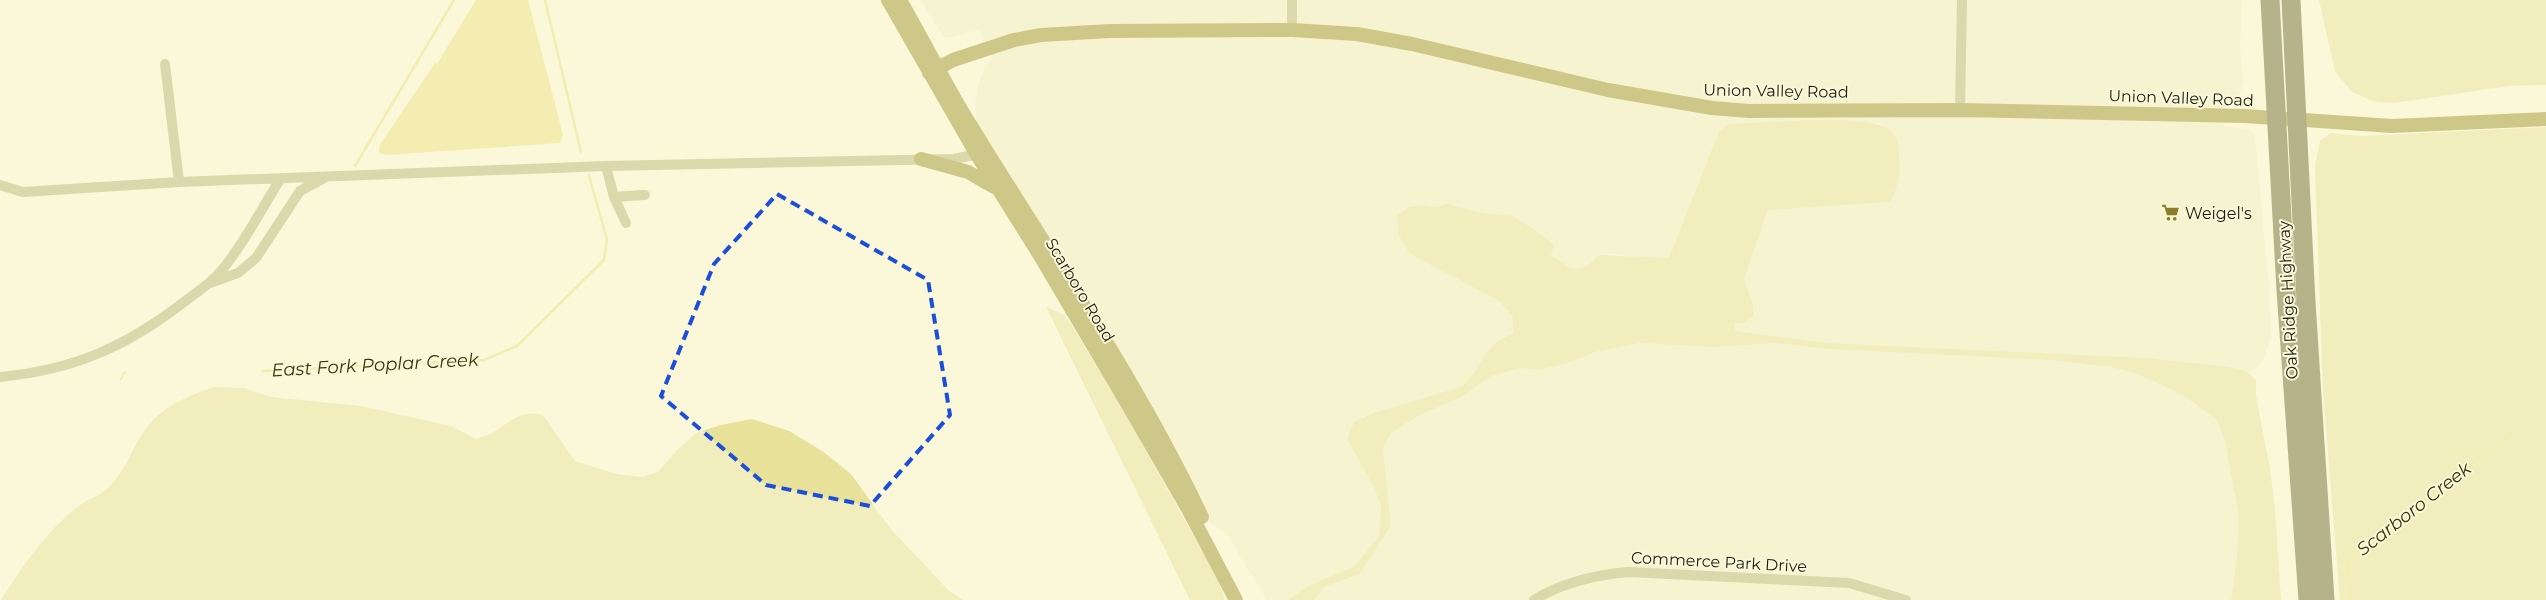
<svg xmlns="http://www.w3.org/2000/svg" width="2546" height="600" font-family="Montserrat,sans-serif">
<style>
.built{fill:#f1eec6}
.green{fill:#e7e19a}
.water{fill:#eae182}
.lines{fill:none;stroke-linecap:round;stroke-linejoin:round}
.stream{stroke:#eae182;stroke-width:2.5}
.street{stroke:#b7b175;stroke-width:10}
.secondary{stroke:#988f27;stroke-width:14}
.highway{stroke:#65602d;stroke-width:19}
.marked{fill:none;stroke:#1d4ed8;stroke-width:4;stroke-dasharray:10 6;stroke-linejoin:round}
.labels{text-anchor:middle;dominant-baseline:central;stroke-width:4;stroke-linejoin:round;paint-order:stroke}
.street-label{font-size:16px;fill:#1e1d11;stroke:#faf8d8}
.poi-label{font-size:16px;fill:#1e1d11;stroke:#faf8d8;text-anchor:start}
.water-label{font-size:18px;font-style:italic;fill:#38340a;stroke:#faf8d8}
</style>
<rect width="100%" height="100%" fill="#faf8d8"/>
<path class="built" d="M920,0h1322l-2,45 3,36 -4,16 -6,7 -7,2 -2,20 27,4 4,5 14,153 2,49 -8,23 -6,8 -9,4 -18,-5 -84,-9 -319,-15 -92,-12 -1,-8 19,-19 -9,-25 24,-70 122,-7 -9,-78 -76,-4 -77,4 -9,7 -50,127 -14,1 -45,-5 -10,1 -11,12 -9,2 -15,-3 -15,-11 4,-10 -20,-16 -22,-13 -30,-3 -35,-9 -11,3 -12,-2 3,56 72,40 13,15 2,17 -13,5 -34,44 -7,5 -98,30 -15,22 28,50 6,18 -2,29 -25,31 -66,33h-21l-40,-66 -17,-11 -29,-64 -26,-44 -3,-11 -175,-276 -2,-26 2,-13 7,-20 9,-12 -14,-27 -26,7h-9z
M1640,343h135l53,6 222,11 61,7 27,7 46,22 32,23 9,22 13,71 -1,44 -6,44h-917l10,-13 36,-13 31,-48 -8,-78 8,-15 27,-17 43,-19 30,-21 29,-8 19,2 26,-6 30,-12z"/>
<path class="green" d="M2319,0h227v85l-37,1 -115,17 -19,-1 -23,-10 -17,-21z
M1805,120c21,1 82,-5 91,18 3,6 3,14 3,19 2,17 -1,31 -9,45l-122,8 -24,69 9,25v12l-9,7h-10l1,8 93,12 318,15 84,9 18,5 8,8v16l14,73 5,41 6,90h-50l6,-44 1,-44 -13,-71 -9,-22 -32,-23 -46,-22 -27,-7 -61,-7 -223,-11 -52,-6 -60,4 -75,-4 -45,9 -30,12 -26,6 -19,-2 -29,8 -30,21 -43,19 -27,17 -8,15 8,78 -31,48 -36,13 -10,13h-26l20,-14 46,-19 25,-31 2,-29 -6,-18 -28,-50 7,-17 20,-9 86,-26c26,-19 18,-41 54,-54l-2,-17 -13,-15 -90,-48 -10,-17 -2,-20 12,-9 15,-2 12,2 11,-3 35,9 30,3 22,13 20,16 -3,10c20,15 30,21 48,0l70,3 50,-127 9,-7z
M2546,127v473h-206l-17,-209 -8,-226 5,-24 10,-8 31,3z
M1046,307l17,7 8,10 55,91 92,165 7,20h-35z
M214,387l30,1 27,9 90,9 90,20 25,13c7,-2 15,-5 21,-9 16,-11 26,-20 46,-15l32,46 41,13 26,3 16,-5 19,-22 19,-17 25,-8 31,-6 37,12 33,20 29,23 39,54 59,63 14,9h-962c21,-33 46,-70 78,-94 8,-7 21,-10 29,-18 21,-21 23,-40 39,-61 16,-21 43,-32 67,-40z"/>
<path class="water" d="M476,0h52l35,135 -3,8 -173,12 -8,-2v-7l56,-83 2,1z"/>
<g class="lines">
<path class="stream" d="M545,0l36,152
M355,166l99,-166
M262,371l222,-11 33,-14 87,-86 3,-21 -18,-63
M121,379l4,-7
M2351,600l-3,-40 164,-127"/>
<path class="street" d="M1292,0v30
M165,64l14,118
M1960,110l2,-110
M606,166l8,31 12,26
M0,185l23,7 156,-10 427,-16 348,-7 28,-6
M614,197l31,-2
M210,283l28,-10 18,-15 44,-67 24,-13
M0,377c73,-7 126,-30 184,-75 15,-11 31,-22 42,-37 21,-27 37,-59 55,-87
M1534,600c29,-18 61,-25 94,-28l221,11 57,17"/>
<path class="secondary" d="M888,0l89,155 62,99 89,151 60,104 48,91
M900,0c20,35 39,71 59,106 82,136 175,267 243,411
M929,73l24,-13 61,-20 27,-5 69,-4 182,-1 65,4 55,10 196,46 104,18 37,3 211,-1 285,6 147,10 154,-7
M921,159l47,13 26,15"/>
<path class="highway" d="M2270,0l16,290 22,310
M2291,0l15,302 19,298"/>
</g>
<path d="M0 0H2546V600H0ZM777,194l151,86 22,135 -80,91 -104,-21 -105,-89 53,-132z" fill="#faf8d8" fill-opacity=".55" fill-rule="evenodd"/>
<path class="marked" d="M777,194l151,86 22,135 -80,91 -104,-21 -105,-89 53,-132z"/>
<defs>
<symbol id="supermarket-bare" viewBox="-9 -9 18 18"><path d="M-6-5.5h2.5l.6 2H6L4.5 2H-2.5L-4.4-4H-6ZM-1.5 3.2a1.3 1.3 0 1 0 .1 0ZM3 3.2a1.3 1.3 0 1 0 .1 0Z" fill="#887f26" stroke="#faf8d8" stroke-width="2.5" paint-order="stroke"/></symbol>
</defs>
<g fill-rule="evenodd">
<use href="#supermarket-bare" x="2158" y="200" width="25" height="25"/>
</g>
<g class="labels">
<g class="street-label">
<text transform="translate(1776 91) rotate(1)">Union Valley Road</text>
<text transform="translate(2181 98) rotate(2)">Union Valley Road</text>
<text transform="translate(1080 290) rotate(59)">Scarboro Road</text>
<text transform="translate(2288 300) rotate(-93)">Oak Ridge Highway</text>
<text transform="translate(1719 562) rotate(3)">Commerce Park Drive</text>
</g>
<g class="poi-label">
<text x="2185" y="213">Weigel's</text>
</g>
<g class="water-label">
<text transform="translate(375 365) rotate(-3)">East Fork Poplar Creek</text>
<text transform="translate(2414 509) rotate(-38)">Scarboro Creek</text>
</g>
</g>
</svg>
